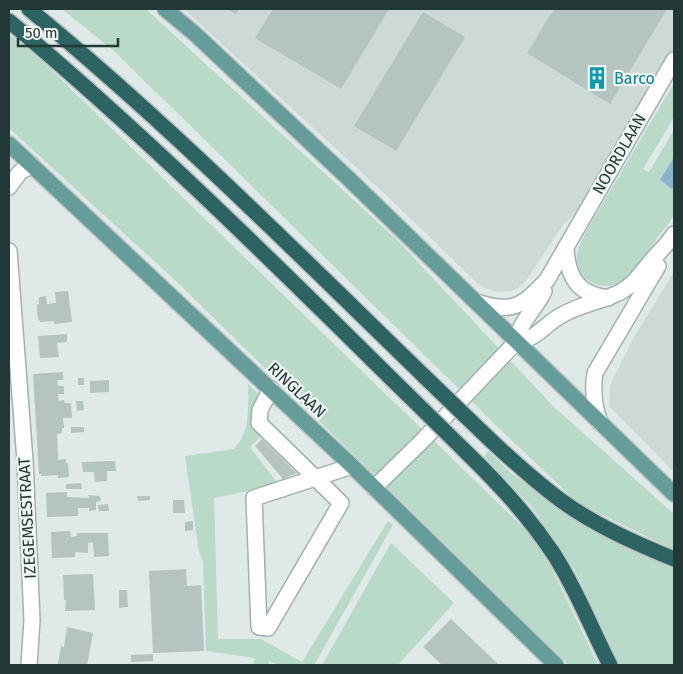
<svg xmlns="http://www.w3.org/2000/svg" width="683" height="674" font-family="'Fira Sans',sans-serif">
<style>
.built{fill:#cdd9d6}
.green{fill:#b9dac8}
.water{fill:#89b4cc}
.building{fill:#b5c4c0}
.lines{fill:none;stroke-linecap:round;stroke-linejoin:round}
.minor-casing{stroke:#a2b0af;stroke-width:18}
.major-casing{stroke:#bcc3c3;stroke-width:18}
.highway-casing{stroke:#bcc3c3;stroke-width:18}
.minor{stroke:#fff;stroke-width:15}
.major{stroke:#669d9a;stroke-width:15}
.highway{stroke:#2e6363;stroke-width:15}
.highway-bridge-casing{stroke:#bcc3c3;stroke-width:18;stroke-linecap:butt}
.highway-bridge{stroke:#2e6363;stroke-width:15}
.labels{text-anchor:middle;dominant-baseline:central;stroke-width:4.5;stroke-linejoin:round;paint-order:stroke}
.culture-label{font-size:16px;fill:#0d838f;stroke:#eff6f4;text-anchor:start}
.street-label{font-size:16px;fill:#213837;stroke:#eff6f4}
</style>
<rect width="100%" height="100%" fill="#dfe9e7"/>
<path class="built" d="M184,9h490v39l-99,166 -12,11 -37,56 -8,7 -7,3 -13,1 -12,-3 -8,-5 -94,-91z
M674,272v200l-65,-66 1,-21 24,-48z"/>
<path class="green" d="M62,9h84l251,231 157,167 120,107v36l-96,-47 -74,-70 -390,-382z
M9,34l32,26 489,474 21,33 47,98h-29l-393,-384 -167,-153z
M674,83v34l-31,52 6,3 25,-42v27l-13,23 12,8 1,-2c0,8 2,18 0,27 -2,8 -11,18 -17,25 -10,16 -21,34 -37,44 -19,11 -45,-2 -43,-26 1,-9 7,-20 11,-28z
M248,384l12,12 -9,20 3,11 9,7 -13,13 29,38 -65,13 4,141h43l41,23 86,-141 5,4 -79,140h-35l-10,-4 -1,4h-15l2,-7 -49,-7 -3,-89 -4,-10 -14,-96 49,-7c17,-18 14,-42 14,-65z
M488,451l24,23 54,38 47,29 61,28v96h-54l-46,-96 -42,-62 -48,-50z
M391,543l63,60 -56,62h-76z"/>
<path class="water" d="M674,157v29l-2,3 -12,-9z"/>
<path class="building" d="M227,9h12l-3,5z
M273,9h116l-48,80 -86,-51z
M554,9h113l-57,95 -83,-51z
M423,12l42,25 -69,114 -42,-25z
M68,291l4,31 -18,2v-3l-14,1v-2l-2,1 -1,-16 2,-1v-7l7,-1 1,8 9,-1 -1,-11z
M67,334v8l-10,1 2,14 -19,1 -2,-22z
M63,372v8h-6l1,6h6v8h-6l1,7 5,-1 1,3h6l1,15h-9l1,10h-2v5l-5,1 1,19v7l8,-1v4h2l1,14 -11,1v-3l-17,1v-2h-2l-6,-100z
M78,378h6v7h-6z
M109,380v12l-19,1v-12z
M76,401h7l1,9 -7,1z
M71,427h13v5l-13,1z
M262,439l30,30 5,4 -14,6 -28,-33z
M115,461l1,10h-9v10l-12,1 -1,-10h-11l-1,-10z
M81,483l1,6h-16v-5z
M67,492v5l22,1 -1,-3 12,1 1,5 -5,1v8l-7,1v-3h-11v8l-31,1 -1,-24z
M137,496h13v4l-12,1z
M173,500h11l1,13h-12z
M108,504l1,7h-10l-1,-6z
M193,521v9l-8,1v-9z
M70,531l1,6 6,-1v-3h31l1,23 -15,1 -1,-15 -5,1v10l-13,-1v5l-23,1 -1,-26z
M186,569l1,17 14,-1 3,66 -51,2 -4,-82z
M93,574l2,36 -30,1 1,-11h-2l-1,-25z
M119,590h8l1,17 -9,1z
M451,619l48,46h-57l-19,-18z
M67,627l26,6 -6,32 -29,-1 3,-18 3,1z
M153,654v7l-22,1v-7z"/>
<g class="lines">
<defs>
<path id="minor" d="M9,187l11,-15 12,-7
M566,249c2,29 12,45 42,49
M9,251l16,210 7,159 -3,45
M477,302c36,12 45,4 70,-22l127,-220
M517,341c18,0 29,-18 45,-26 17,-10 37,-13 54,-21 17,-7 25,-21 36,-34 8,-9 16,-16 22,-26
M271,389l-11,21 -1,13 82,80 -73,125 -9,-1 -5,-129 98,-32
M600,423c-6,-17 -8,-32 -5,-50l63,-107
M374,488l50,-49 93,-98c1,-18 20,-33 27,-50"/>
<path id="major" d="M165,9l29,24 155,146 325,315
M9,144l343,322 204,199"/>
<path id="highway" d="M29,9c139,114 266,242 396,368
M9,21c140,117 269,246 398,373
M481,431c25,24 50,47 78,68 35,26 76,44 115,60
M463,449c34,33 63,64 90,104 23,35 38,75 57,112"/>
</defs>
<use href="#minor" class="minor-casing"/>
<use href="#major" class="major-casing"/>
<use href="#highway" class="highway-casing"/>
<use href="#minor" class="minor"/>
<use href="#major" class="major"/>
<use href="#highway" class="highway"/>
<defs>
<path id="highway-bridge" d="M425,377l56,54
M407,394l56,55"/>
</defs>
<use href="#highway-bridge" class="highway-bridge-casing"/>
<use href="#highway-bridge" class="highway-bridge"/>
</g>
<defs>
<symbol id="building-bare" viewBox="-9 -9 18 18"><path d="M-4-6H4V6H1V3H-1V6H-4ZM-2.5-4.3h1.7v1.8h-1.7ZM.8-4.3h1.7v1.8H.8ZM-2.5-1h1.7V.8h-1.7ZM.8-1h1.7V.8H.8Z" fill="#0f9aa8" stroke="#eff6f4" stroke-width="2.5" paint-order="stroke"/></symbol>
</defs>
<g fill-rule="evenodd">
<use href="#building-bare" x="581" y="62" width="32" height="32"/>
</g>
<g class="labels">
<g class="culture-label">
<text x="614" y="78">Barco</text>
</g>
<g class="street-label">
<text transform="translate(619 154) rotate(-60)">NOORDLAAN</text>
<text transform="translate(297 390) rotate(43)">RINGLAAN</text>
<text transform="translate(27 518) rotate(-93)">IZEGEMSESTRAAT</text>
</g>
</g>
<rect width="683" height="674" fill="none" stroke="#213837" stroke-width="20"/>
<path d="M18 38v8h100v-8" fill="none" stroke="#213837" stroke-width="2.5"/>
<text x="25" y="38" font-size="15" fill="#213837" stroke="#eff6f4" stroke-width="4" paint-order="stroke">50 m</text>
</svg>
